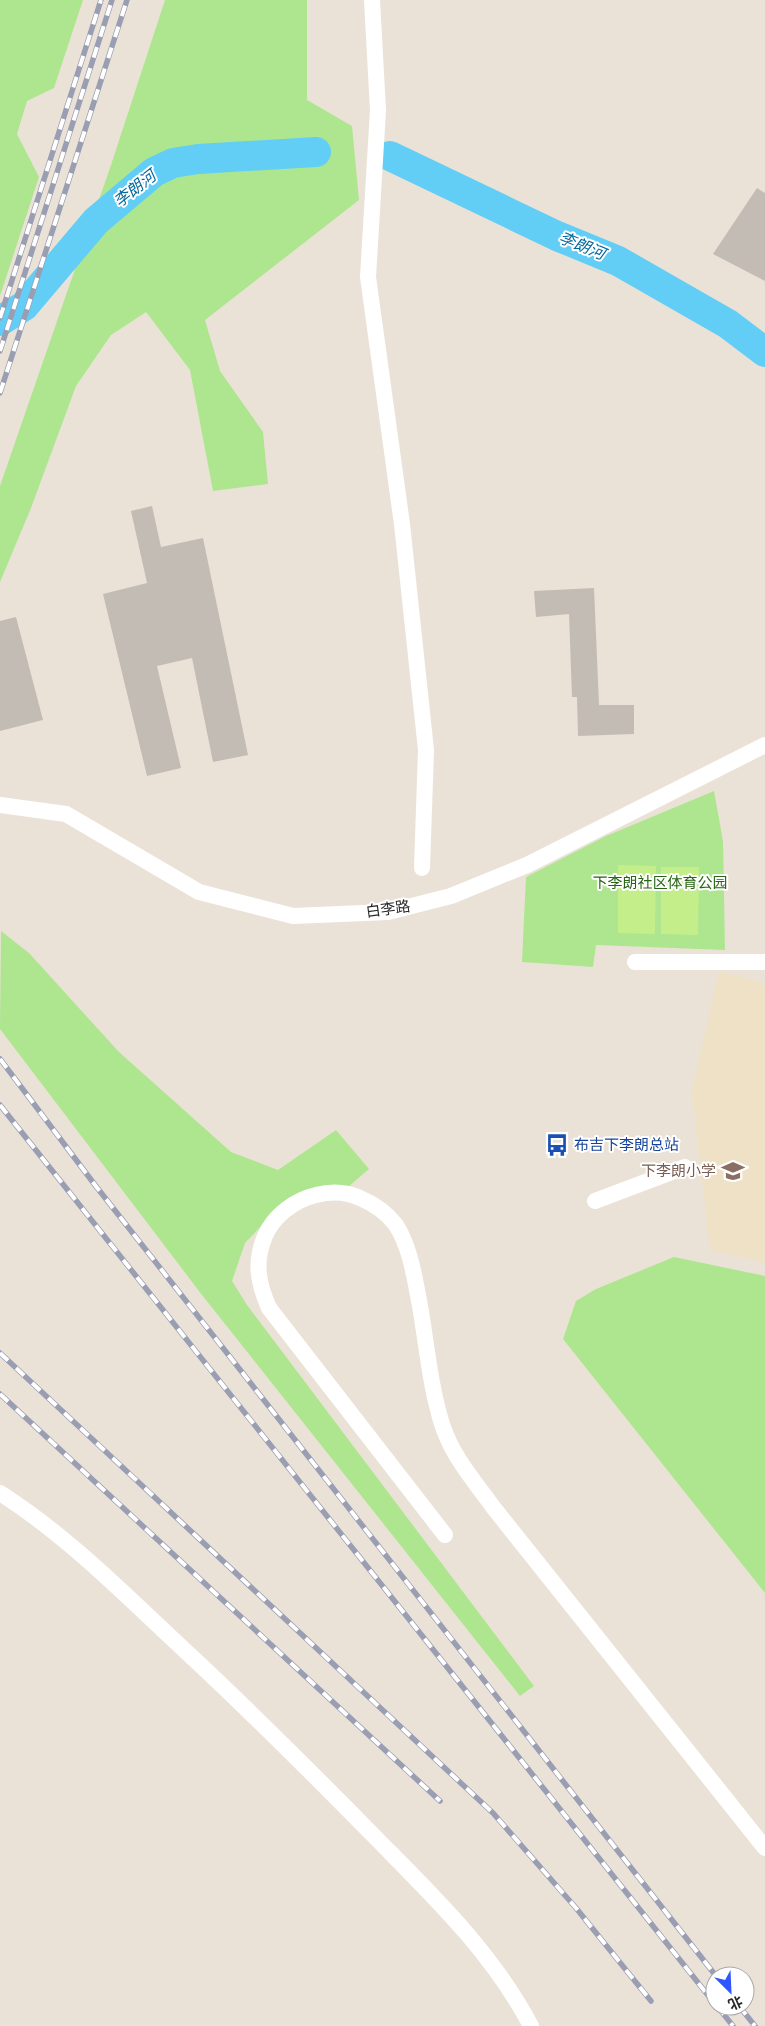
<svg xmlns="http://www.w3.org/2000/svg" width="765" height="2026" font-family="'Nunito Sans','Noto Sans SC',sans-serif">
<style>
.education{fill:#eee1c5}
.green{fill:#ade68f}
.pitch{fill:#c4ee8a}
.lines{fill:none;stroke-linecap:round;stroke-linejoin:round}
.river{stroke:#62cef5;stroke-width:30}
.building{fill:#c2bcb4}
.minor{stroke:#fff;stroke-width:16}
.rail-casing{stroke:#9a9eb3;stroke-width:5.5}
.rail{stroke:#fff;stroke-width:4;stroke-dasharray:11;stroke-linecap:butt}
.labels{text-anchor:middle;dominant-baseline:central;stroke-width:4;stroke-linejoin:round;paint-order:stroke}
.park-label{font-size:15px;fill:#266615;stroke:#fff}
.street-label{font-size:15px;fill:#272727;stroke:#fff}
.transit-label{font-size:15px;fill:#164399;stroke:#fff;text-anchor:start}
.education-label{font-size:15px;fill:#785e54;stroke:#fff;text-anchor:end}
.water-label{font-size:16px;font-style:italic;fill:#05699d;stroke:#fff}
</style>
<rect width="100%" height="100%" fill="#ebe2d7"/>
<path class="education" d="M719,971l46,13v279l-55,-13 -18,-159z"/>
<path class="green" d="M0,0h83l-29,88 -27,13 -10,33 22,43 -39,119z
M165,0h142v100l45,26 7,74 -154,120 15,51 43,61 5,52 -55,7 -23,-121 -44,-58 -35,23 -35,51 -45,122 -31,74v-96l111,-321z
M714,791l9,50 2,109 -129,-5 -3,22 -71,-5 4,-85 80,-41z
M1,931l28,22 90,99 112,100 47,18 58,-40 33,39 -21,18 -64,15 -39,41 -13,38 15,24 287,381 -14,10 -318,-401 -202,-266z
M674,1257l91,19v317l-202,-254 13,-38 20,-12z"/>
<path class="pitch" d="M618,865l38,1 -1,68 -37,-1z
M661,867h38l-1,68 -37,-1z"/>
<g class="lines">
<path class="river" d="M390,156l167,80 61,25 110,63 37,28
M0,321l24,-15 72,-85 58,-49 19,-9 25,-4 118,-7"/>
</g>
<path class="building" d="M757,188l8,5v88l-52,-27z
M152,506l9,41 42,-9 45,217 -35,7 -21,-104 -35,8 24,102 -34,8 -44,-182 44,-11 -16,-72z
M594,588l5,117h35v29l-56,2 -1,-39h-5l-3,-83 -33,3 -2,-26z
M16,617l27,103 -43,11v-110z"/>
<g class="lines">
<path class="minor" d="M372,0l6,110 -10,167 34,247 24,226 -4,118
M0,805l66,9 133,78 94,24 95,-4 63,-16 76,-31 238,-120
M635,962h130
M595,1201l90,-34
M0,1493c72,46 131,108 193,165 62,58 122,118 182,179 58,59 117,115 156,189
M445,1535l-176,-227c-11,-25 -15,-46 -4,-72 9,-21 30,-36 51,-41 15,-4 31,-3 44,3 14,6 27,15 36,27 12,19 17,43 21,65 9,43 12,96 26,137 10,30 32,55 50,80l272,341"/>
<defs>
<path id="rail" d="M0,318l101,-318
M0,351l112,-351
M0,393l127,-393
M0,1059l95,126 621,791
M0,1105l715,899
M0,1353l493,460 83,95 75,93
M0,1394l440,407
M717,2006l16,20
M739,2006l16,20"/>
</defs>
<use href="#rail" class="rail-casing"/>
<use href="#rail" class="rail"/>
</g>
<defs>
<symbol id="bus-bare" viewBox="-9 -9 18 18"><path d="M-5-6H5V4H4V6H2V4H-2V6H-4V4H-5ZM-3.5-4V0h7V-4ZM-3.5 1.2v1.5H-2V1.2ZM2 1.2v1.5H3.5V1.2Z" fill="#1a4fb4" stroke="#fff" stroke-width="2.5" paint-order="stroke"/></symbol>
<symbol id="school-bare" viewBox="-9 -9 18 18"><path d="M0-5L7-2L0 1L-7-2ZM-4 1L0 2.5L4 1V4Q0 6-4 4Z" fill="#8d6e63" stroke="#fff" stroke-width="2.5" paint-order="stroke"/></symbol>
</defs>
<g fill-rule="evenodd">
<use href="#bus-bare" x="541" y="1129" width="32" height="32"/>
<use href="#school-bare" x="717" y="1155" width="32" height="32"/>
</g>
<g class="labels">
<g class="park-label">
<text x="660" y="883">下李朗社区体育公园</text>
</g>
<g class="street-label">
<text transform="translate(388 909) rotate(-8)">白李路</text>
</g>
<g class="transit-label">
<text x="574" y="1145">布吉下李朗总站</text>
</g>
<g class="education-label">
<text x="716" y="1171">下李朗小学</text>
</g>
<g class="water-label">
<text transform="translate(135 189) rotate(-38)">李朗河</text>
<text transform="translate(582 246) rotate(22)">李朗河</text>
</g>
</g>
<g transform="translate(730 1991) rotate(156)"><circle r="24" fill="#ffffff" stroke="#a9a9a9"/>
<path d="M0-4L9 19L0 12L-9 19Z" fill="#3057ff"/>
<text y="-8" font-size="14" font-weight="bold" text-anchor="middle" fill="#272727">北</text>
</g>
</svg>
